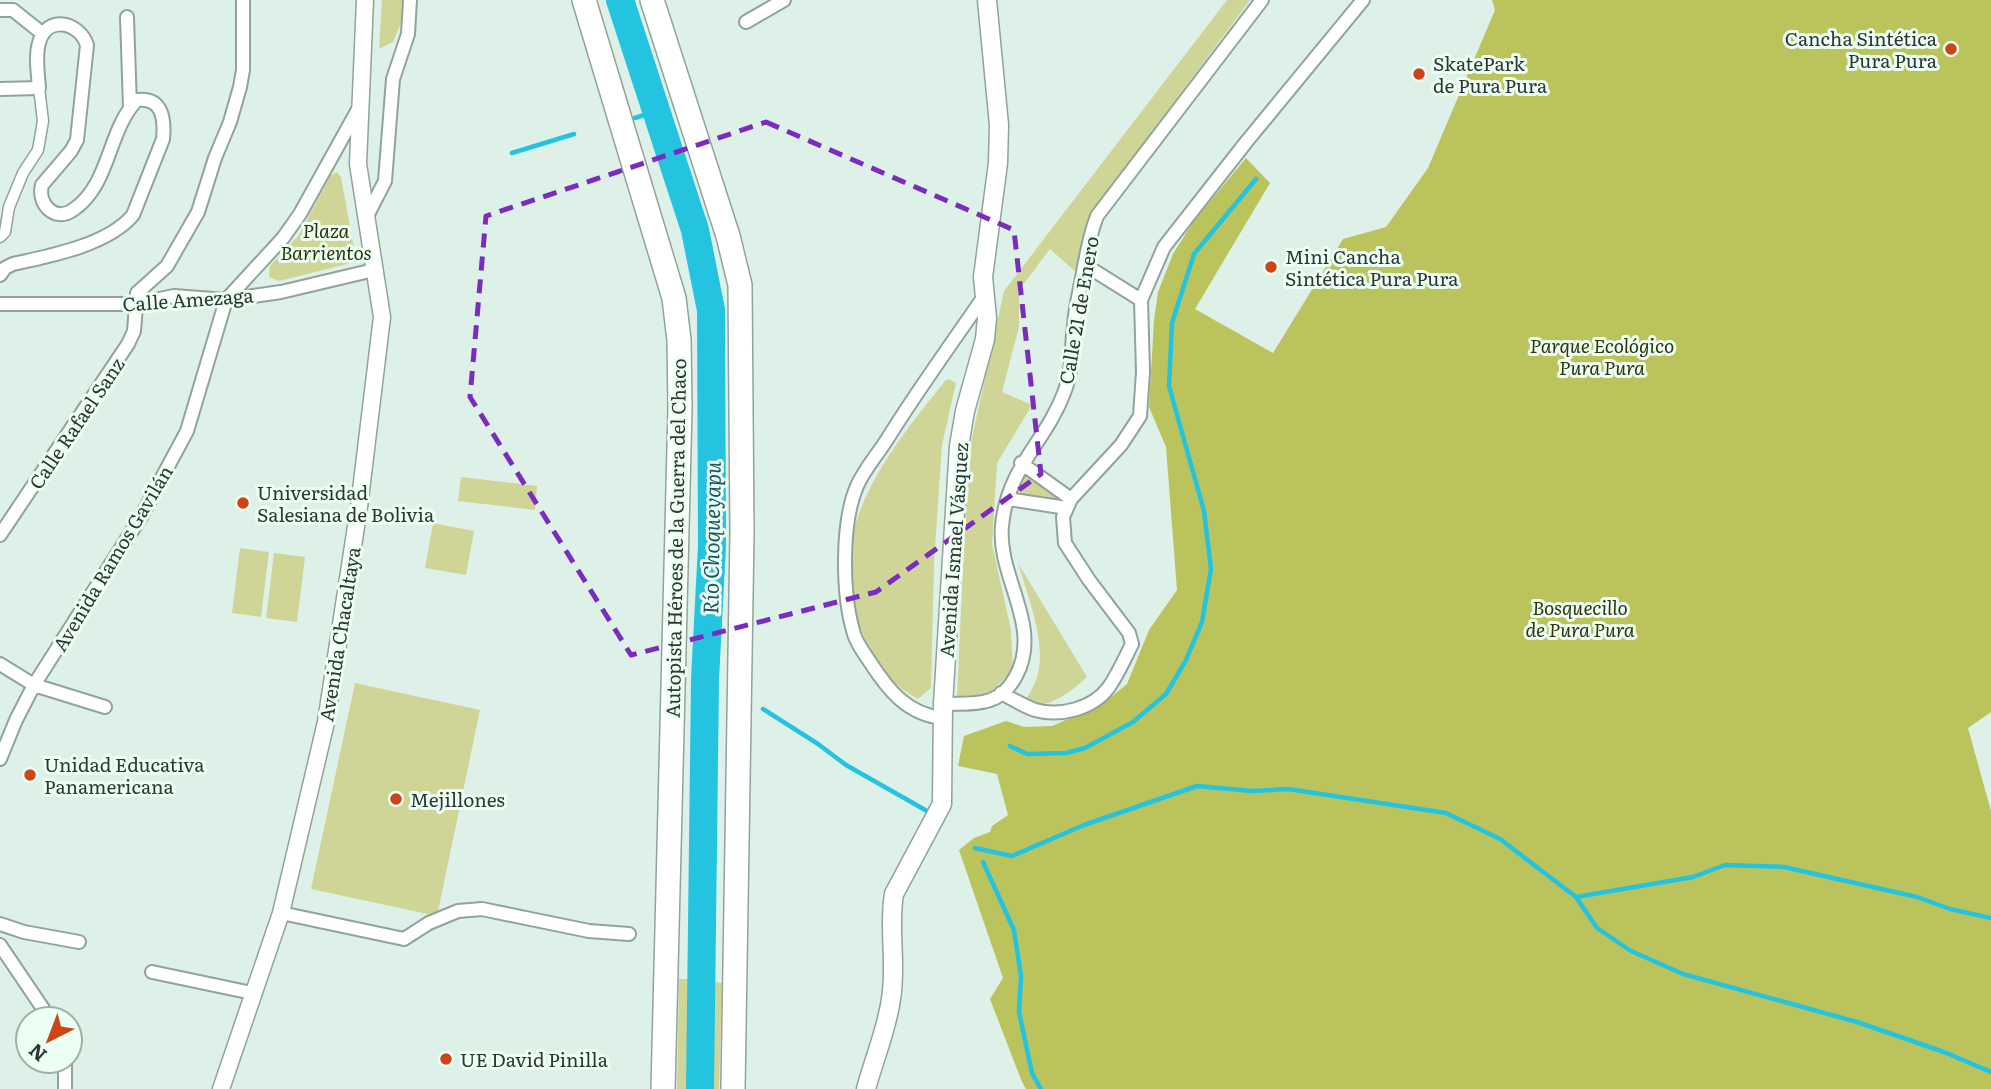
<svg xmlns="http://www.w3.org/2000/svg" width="1991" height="1089" font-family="Literata,serif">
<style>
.green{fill:#cfd596}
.forest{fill:#bbc35d}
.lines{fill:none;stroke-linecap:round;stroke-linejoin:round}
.stream{stroke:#24c3e0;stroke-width:4.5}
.river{stroke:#24c3e0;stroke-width:28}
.pedestrian-casing{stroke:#91a39a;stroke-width:13}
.minor-casing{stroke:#91a39a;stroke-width:16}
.tertiary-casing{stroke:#91a39a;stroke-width:19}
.secondary-casing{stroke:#91a39a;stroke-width:21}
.motorway-casing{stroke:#91a39a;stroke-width:26}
.pedestrian{stroke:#fff;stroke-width:10}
.minor{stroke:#fff;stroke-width:12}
.tertiary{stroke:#fff;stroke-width:16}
.secondary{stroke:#fff;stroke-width:18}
.motorway{stroke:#fff;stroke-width:23}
.marked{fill:none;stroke:#7b2cbf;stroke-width:5;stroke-dasharray:14 9;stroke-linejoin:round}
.poi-dot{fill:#cd4517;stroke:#ecfff5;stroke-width:2.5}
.labels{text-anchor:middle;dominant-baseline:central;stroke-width:6;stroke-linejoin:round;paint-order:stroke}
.poi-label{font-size:19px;fill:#2f3733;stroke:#ecfff5;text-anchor:start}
.park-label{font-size:19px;font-style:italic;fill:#313408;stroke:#ecfff5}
.street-label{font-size:19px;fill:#2f3733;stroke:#ecfff5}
.water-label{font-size:21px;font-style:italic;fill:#1a5562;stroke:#ecfff5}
</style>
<rect width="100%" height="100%" fill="#def1e8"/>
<path class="green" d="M382,0h21v18l-10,24 -14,7z
M1227,0h23l-163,219 -10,54 -27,-24 -31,41v37l-17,65 30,13 -35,58 -5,81 19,86 2,40 -23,23 -33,5 11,-242 36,-165z
M337,172l4,5 14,77 -2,6 -6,4 -68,17 -10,-4 1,-11 29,-31 32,-60z
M949,379l7,4 -14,62 -8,118 -3,125 -13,11c-31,-17 -47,-41 -58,-73 -3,-9 -6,-17 -8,-26 -20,-82 46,-160 93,-219z
M1023,472l38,28 -45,-6z
M461,477l76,9 -2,24 -77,-9z
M433,523l41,8 -8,44 -41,-7z
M240,548l29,4 -8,65 -29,-4z
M274,553l31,4 -8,65 -31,-4z
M1018,563l69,114c-15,14 -41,35 -63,26 5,-9 12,-19 14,-30 8,-32 -11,-79 -20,-110z
M355,683l125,27 -43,206 -126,-27z
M679,979h12l-3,110h-11z
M705,980l17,3 -3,106h-14z"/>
<path class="forest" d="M1492,0h499v712l-23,16 23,83v278h-965l-4,-7 -32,-83 13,-21 -44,-128 15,-12 16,-6 2,-6 16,-11 -11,-41 -39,-8 6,-30 42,-15 18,6 28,-1 52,-23 23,-19 22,-54 28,-40 -11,-143 -17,-40 5,-87 4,-28 15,-38 20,-32 53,-64 24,25 -75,126 78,44 70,-114 43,-12 42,-59 67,-158z"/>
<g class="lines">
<path class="stream" d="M635,118l21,-7
M512,153l62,-19
M763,709l55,35 28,21 81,46
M1010,746l17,8 39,-1 19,-5 48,-26 33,-28 20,-34 16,-38 9,-53 -7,-58 -35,-125 3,-63 22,-69 62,-75
M975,848l37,8 72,-31 113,-39 55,5 36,-2 158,24 54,26 76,58 21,31 34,23 52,23 174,48 87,30 47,20
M983,862l31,68 7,46 -2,36 13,61 9,16
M1576,897l117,-20 32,-12 59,2 133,30 33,12 41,9"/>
<path class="river" d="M620,0l75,230 16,80 1,236 -7,133 -5,410"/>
<defs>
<path id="pedestrian" d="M0,237l5,-5 4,-25 14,-34 15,-23 5,-29 -4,-33"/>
<path id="minor" d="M0,10h13l30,24
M127,17l3,90
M746,22l38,-22
M0,89l39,-1c-1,-14 -4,-32 0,-45 7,-28 40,-22 48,2l-10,95 -6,11 -29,34c-5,18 12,38 31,25 38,-26 34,-79 64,-110 25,-3 28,18 26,39l-30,76c-25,30 -83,41 -120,49l-8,4 -5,7
M366,218l19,-37 8,-102 15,-45 2,-34
M1085,265l56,35
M0,304h135l39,-8 52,4 55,-8 93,-22
M1021,463l50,36
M1008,499l59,9
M0,535l128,-191 6,-13 3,-38 30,-27 31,-54 17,-54 15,-36 10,-35 3,-17v-70
M0,664l34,21 71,22
M1001,693c11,6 23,13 34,17 25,7 58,-1 74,-23 9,-13 16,-29 23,-43l-3,-11 -40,-53 -24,-37 -2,-26 8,-18 50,-54 19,-29 3,-44 -2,-72 23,-53 83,-106 116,-141
M943,704c31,-1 56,4 73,-28 27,-50 -19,-99 -14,-150 5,-58 43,-83 62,-133 9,-22 7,-45 10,-68 1,-16 5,-32 8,-47 4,-21 7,-42 15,-62l165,-216
M942,718c-35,-4 -54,-28 -72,-56 -6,-9 -13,-18 -16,-28 -12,-39 -13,-111 3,-148 7,-16 20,-31 29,-45 31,-50 66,-98 99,-146
M0,759l16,-39 18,-35 108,-170 45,-84 39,-131 57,-62 17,-24 60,-108
M281,913l123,26 25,-16 29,-12 24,-2 107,22 40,3
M0,924l24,8 55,10
M0,945l50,74
M152,972l100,21
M65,1061v28"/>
<path id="tertiary" d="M221,1089l60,-176 45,-191 33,-215 23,-190 -24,-153 7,-164"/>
<path id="secondary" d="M866,1089c8,-30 21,-60 25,-90 6,-35 -3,-71 3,-105l48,-90 1,-100 16,-258 6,-35 20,-72 2,-21 -4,-41 15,-114 1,-38 -12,-125"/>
<path id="motorway" d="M584,0l90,298 5,42 1,68 -17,681
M652,0l76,236 12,49 2,248 -9,556"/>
</defs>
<use href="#pedestrian" class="pedestrian-casing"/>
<use href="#minor" class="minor-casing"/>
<use href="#tertiary" class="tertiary-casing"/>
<use href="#secondary" class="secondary-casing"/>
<use href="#motorway" class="motorway-casing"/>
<use href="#pedestrian" class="pedestrian"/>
<use href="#minor" class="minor"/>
<use href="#tertiary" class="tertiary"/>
<use href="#secondary" class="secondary"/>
<use href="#motorway" class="motorway"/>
</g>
<path class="marked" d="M766,122l248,108 27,244 -165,118 -245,63 -161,-258 16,-181z"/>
<g class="poi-dot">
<circle cx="1951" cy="49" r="7"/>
<circle cx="1419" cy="74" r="7"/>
<circle cx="1271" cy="267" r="7"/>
<circle cx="243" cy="503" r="7"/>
<circle cx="30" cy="775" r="7"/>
<circle cx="396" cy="799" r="7"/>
<circle cx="446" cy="1059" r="7"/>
</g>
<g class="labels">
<g class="poi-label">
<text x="1937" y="38" text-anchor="end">Cancha Sintética<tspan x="1937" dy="22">Pura Pura</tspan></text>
<text x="1433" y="63">SkatePark<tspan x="1433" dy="22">de Pura Pura</tspan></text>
<text x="1285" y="256">Mini Cancha<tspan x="1285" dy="22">Sintética Pura Pura</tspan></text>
<text x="257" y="492">Universidad<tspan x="257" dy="22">Salesiana de Bolivia</tspan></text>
<text x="44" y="764">Unidad Educativa<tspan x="44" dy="22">Panamericana</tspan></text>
<text x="410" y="799">Mejillones</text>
<text x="460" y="1059">UE David Pinilla</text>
</g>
<g class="park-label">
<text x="326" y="230">Plaza<tspan x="326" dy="22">Barrientos</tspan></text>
<text x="1602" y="345">Parque Ecológico<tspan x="1602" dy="22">Pura Pura</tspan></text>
<text x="1580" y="607">Bosquecillo<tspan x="1580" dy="22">de Pura Pura</tspan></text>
</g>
<g class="street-label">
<text transform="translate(188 299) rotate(-4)">Calle Amezaga</text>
<text transform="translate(1078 310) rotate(-80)">Calle 21 de Enero</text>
<text transform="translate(76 423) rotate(-56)">Calle Rafael Sanz</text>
<text transform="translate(675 538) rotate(-89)">Autopista Héroes de la Guerra del Chaco</text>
<text transform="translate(953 550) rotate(-86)">Avenida Ismael Vásquez</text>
<text transform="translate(112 558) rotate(-59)">Avenida Ramos Gavilán</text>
<text transform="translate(339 634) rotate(-81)">Avenida Chacaltaya</text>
</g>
<g class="water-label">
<text transform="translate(710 538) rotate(-89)">Río Choqueyapu</text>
</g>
</g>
<g transform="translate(49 1040) rotate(222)"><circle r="33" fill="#ecfff5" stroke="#a0afa7" stroke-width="2"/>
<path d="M0-5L12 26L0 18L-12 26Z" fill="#cd4517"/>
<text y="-10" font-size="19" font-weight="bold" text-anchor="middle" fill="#2f3733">N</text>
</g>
</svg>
